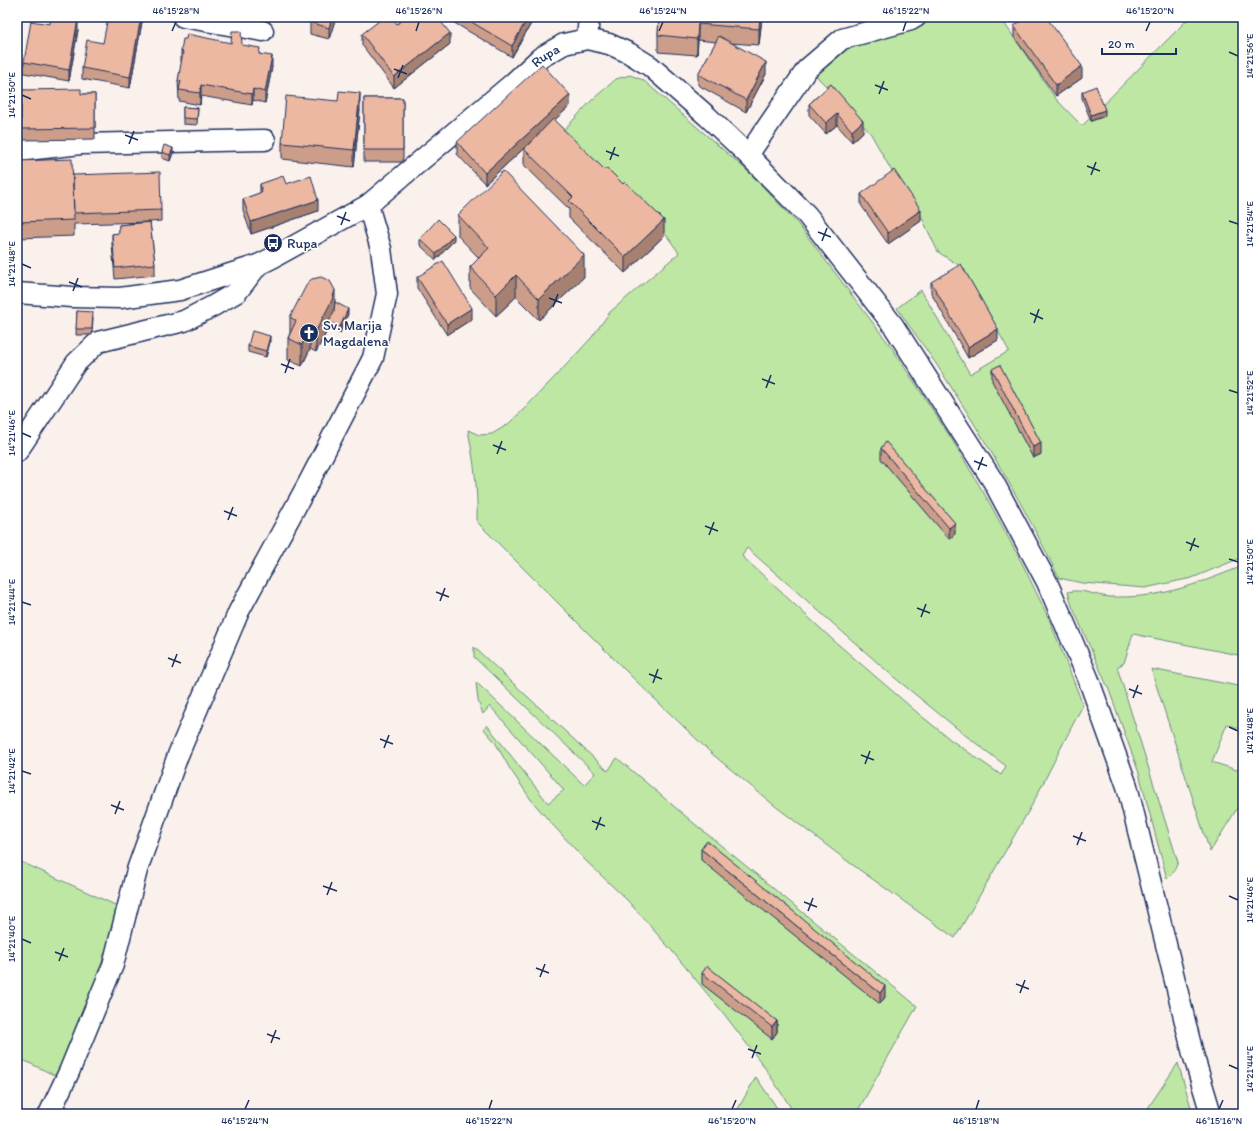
<svg xmlns="http://www.w3.org/2000/svg" width="1260" height="1131" font-family="Itim,sans-serif">
<style>
.green{fill:#bde7a3;stroke:#6c8b80;fill-rule:evenodd}
.lines{fill:none;stroke-linecap:round;stroke-linejoin:round}
.minor-casing{stroke:#1b2f5e;stroke-width:23}
.minor{stroke:#fff;stroke-width:20}
.wall{fill:#cc9e8a;stroke:#1b2f5e}
.shaded-wall{fill:#a68171;stroke:#1b2f5e}
.building{fill:#edb8a1;stroke:#1b2f5e}
.ticks{fill:none;stroke:#1b2f5e;stroke-width:1.5}
.labels{text-anchor:middle;dominant-baseline:central;stroke-width:3.5;stroke-linejoin:round;paint-order:stroke}
.street-label{font-size:14px;fill:#1b2f5e;stroke:#fff}
.poi-label{font-size:14px;fill:#1b2f5e;stroke:#fff;text-anchor:start}
.neatline{fill:none;stroke:#1b2f5e;stroke-width:1.5}
.ticks-label{font-size:10px;text-anchor:middle;fill:#1b2f5e}
</style>
<rect width="100%" height="100%" fill="#fbf1ec"/>
<filter id="ink" filterUnits="userSpaceOnUse"><feTurbulence type="fractalNoise" baseFrequency=".025" numOctaves="2"/><feDisplacementMap in="SourceGraphic" scale="8" xChannelSelector="R" yChannelSelector="G"/><feConvolveMatrix kernelMatrix="1 2 1 2 8 2 1 2 1" color-interpolation-filters="sRGB"/></filter>
<g filter="url(#ink)">
<path class="green" d="M934,17h66l56,82 26,27 106,-107 -2,-2h57v540l-51,21 -47,10 -63,-5 -23,-5c-33,-69 -72,-135 -113,-199 -15,-24 -33,-47 -49,-71l24,-18 49,84 39,-23 -46,-83 -25,-16 -24,-51 -19,-24 -24,-43 -40,-43 -16,-16 10,-12 18,-15 80,-25z
M630,75l13,5 108,94 47,50 94,124 59,90 37,62 34,63 28,58 33,84 -14,27 -37,73 -77,133 -105,-75 -75,-57 -64,-53 -78,-75 -156,-156c1,-32 -3,-61 -9,-92l11,5 13,-1 15,-9 17,-16 46,-48 22,-24 18,-25 69,-59 -12,-17 -105,-104 30,-32 24,-21zM747,548l148,130 70,57 41,31 -5,9 -50,-35 -32,-26 -87,-75 -90,-83z
M1243,566v90l-110,-22 -9,29 -7,4 61,195 -5,11 -6,6 -28,-106 -30,-83 -37,-84 -4,-14c14,-4 28,4 42,5 10,0 21,0 31,-1 35,-3 69,-17 102,-30z
M474,647l134,124 9,-13 79,67 221,181 -61,108h-61l-32,-49 -39,-51 -52,-63 -44,-50 -43,-41 -34,-37 -19,-22 -22,-32 -15,-27 -11,-13 3,-4 61,78 16,-13 -74,-84 -7,8 -5,-13 -2,-19 108,103 11,-12 -121,-116z
M1151,669l92,18v43l-16,-6 -15,38 31,10v27l-33,53z
M17,860l107,49 -64,169 -43,-21z
M1178,1063l15,51h-49z
M756,1077l25,37h-46z"/>
<g class="lines">
<defs>
<g id="minor">
<path d="M183,17l80,14"/>
<path d="M587,39l2,-22"/>
<path d="M17,151l64,-7 184,-4"/>
<path d="M748,155l59,-86 35,-30 69,-19 5,-3"/>
<path id="s1" d="M17,293l55,4 48,1 60,-8 78,-25 16,-8 94,-52 144,-121 28,-26 24,-14 23,-5 22,5 20,9 21,13 57,50 41,39 59,60 86,110 100,156 54,101 41,96 39,108 66,268 18,60"/>
<path d="M17,452l59,-89 22,-21 86,-21 29,-15 24,-14 21,-27"/>
<path d="M49,1114l20,-42 44,-107 24,-95 41,-115 61,-144 70,-129 64,-124 14,-64 -6,-45 -13,-44"/>
</g>
</defs>
<use href="#minor" class="minor-casing"/>
<use href="#minor" class="minor"/>
</g>
<path class="wall" d="M17,17h4l-1,8h-3z
M142,17v5l-12,66 -48,-9v-11l21,-25z
M312,17h24l-7,22 -19,-5v-12z
M446,17h87v3l-21,37 -66,-39z
M659,17h103l-3,28 -28,-2 35,31 -20,38 -48,-27v-11l18,-32 -18,-2 -1,15 -39,-3v-17z
M397,24l53,20 -56,44 -32,-43v-11z
M1014,26l68,52 -26,18 -42,-59z
M78,30l-9,51 -45,-8v-11z
M242,45l18,9 12,13 -7,36 -12,-3 -1,5 -51,-9 -1,9 -21,-4 -1,-20 4,-19h-1v-11z
M831,84l32,48 -11,10 -15,-17 -11,9 -17,-19v-11z
M21,90l60,4h14v45l-74,1z
M1082,92l23,24 -14,5 -9,-23z
M364,98h39v64h-39z
M338,101l22,9 -6,57 -72,-8v-16z
M570,106l-16,14 110,116 -39,37 -56,-55v-9l-45,-44v-16l8,-8 -47,43 -28,-30v-12z
M183,107l15,1 -1,17 -14,-1z
M162,152l11,1 -3,8 -8,-3z
M17,161l56,14 88,35v11l-11,1 5,42v11l-40,4 -3,-34v-11l7,-1v-8l30,-3 -75,2v12l-55,2z
M260,184l58,27 -67,23 -8,-24v-11l17,-6z
M861,194l60,27 -33,23 -27,-39z
M458,215l126,62 -45,43 -23,-23 -20,19 -26,-28v-21l9,-9 -21,-22z
M420,239l34,1 -18,20 -16,-15z
M417,277l55,42 -25,16 -30,-47z
M931,282l67,58 -30,18 -37,-65z
M335,302l13,12 -8,19 -11,-6 -13,25 -6,-3 -8,17 -14,-6v-22l2,-5v-16z
M77,311l16,7 -1,17h-16z
M270,342l-4,15 -18,-5v-6z
M992,369l49,85 -8,4 -41,-77z
M881,448l74,86 -6,5 -68,-80z
M701,849l184,148 -5,7 -179,-144z
M702,973l75,48v11l-5,7 -70,-55z"/>
<path class="shaded-wall" d="M141,17h1v5l-12,66v-11z
M332,17h4l-7,22v-11z
M528,17h5v3l-21,37v-11z
M760,17h2l-3,28v-16z
M78,19v11l-9,51v-11z
M698,24v16l-1,15v-16z
M450,33v11l-56,44v-11z
M272,56v11l-7,36v-11z
M766,62v12l-20,38v-12z
M1082,66v12l-26,18v-11z
M201,85v11l-1,9v-12z
M253,89v11l-1,5v-11z
M360,93v17l-6,57v-17z
M570,95v11l-85,78v-11z
M1105,110v6l-14,5v-6z
M837,114v11l-11,9v-11z
M863,121v11l-11,10v-11z
M173,148v5l-3,8v-6z
M318,200v11l-67,23v-12z
M921,210v11l-33,23v-11z
M664,220v16l-39,37v-16z
M454,235v5l-18,20v-6z
M584,255v22l-45,43v-21z
M516,275v22l-20,19v-21z
M335,290v22l-6,10v5l-13,25v-21z
M472,308v11l-25,16v-11z
M348,309v5l-8,19v-6z
M310,327v22l-8,17v-21z
M998,329v11l-30,18v-11z
M270,336v6l-4,15v-6z
M21,412v11l-4,5v-11z
M1041,443v11l-8,4v-11z
M955,523v11l-6,5v-11z
M885,986v11l-5,7v-11z
M777,1021v11l-5,7v-12z"/>
<path class="building" d="M51,17h15l12,2 -9,51 -45,-8 7,-41 19,3z
M108,17h33l-11,60 -48,-9 5,-28 16,3z
M312,17h20l-3,11 -19,-6z
M384,17h7l6,7 9,-7h31l13,16 -56,44 -32,-43z
M463,17h65l-16,29z
M659,17h101l-1,12 -61,-5 -1,15 -39,-4z
M1026,17h20l36,49 -26,19 -42,-59z
M232,31h9l1,14 18,3 -1,6 13,2 -7,36 -12,-3 -1,5 -51,-9 -1,8 -21,-3 2,-9h-3l5,-29 -2,-1 2,-12h3l1,-5 44,9z
M719,36l47,26 -20,38 -48,-26z
M542,64l28,31 -85,78 -28,-31z
M831,84l32,37 -11,10 -15,-17 -11,9 -17,-19z
M1096,86l9,24 -14,5 -9,-23z
M81,89v5h14v34l-74,1v-39z
M339,91l21,2 -6,57 -72,-7 4,-47 52,5z
M364,98h39v52h-39z
M183,107l15,1 -1,11 -14,-1z
M553,119l52,51 2,-2 16,16 2,-2 39,38 -39,37 -56,-56 4,-4 -49,-48z
M164,145l9,3 -3,7 -8,-3z
M72,159l2,61 -55,2 -2,-61z
M894,170l27,40 -33,23 -27,-39z
M503,171l81,84 -45,44 -23,-24 -20,20 -26,-28 19,-19 -31,-33z
M160,172l1,38 -87,3 -1,-38z
M283,176l3,8 25,-8 7,24 -67,22 -8,-23 19,-7 -2,-8z
M438,219l16,16 -18,19 -16,-15z
M150,222l5,42 -40,4 -3,-34 7,-1v-8z
M443,261l29,47 -25,16 -30,-47z
M961,264l37,65 -30,18 -37,-65z
M321,277l9,4 5,9 -3,10 -16,31 -6,-4 -8,18 -14,-7 8,-17 -6,-4 18,-35 4,-3z
M335,302l13,7 -8,18 -11,-5 5,-11z
M77,311l16,1 -1,17h-16z
M252,331l18,5 -4,15 -18,-5z
M1000,365l41,78 -8,4 -41,-78z
M17,410l4,2 -4,5z
M886,442l69,81 -6,5 -68,-80z
M707,841l178,145 -5,7 -179,-144z
M707,966l70,55 -5,6 -70,-54z"/>
</g>
<path class="ticks" d="M172,31l4,-9M416,31l3,-9M659,31l4,-9M903,31l3,-9M1146,31l4,-9M1229,52l9,4M394,69l13,5M398,78l5,-13M875,85l13,5M879,94l5,-13M22,95l9,4M125,135l13,5M129,144l5,-13M606,151l13,5M610,160l5,-13M1087,166l13,5M1091,175l5,-13M337,216l13,5M1229,221l9,3M341,225l5,-13M818,232l13,5M822,241l5,-13M22,264l9,4M69,282l13,5M73,291l5,-13M549,298l13,5M553,307l5,-13M1030,313l13,6M1034,323l5,-14M281,364l13,5M285,373l5,-14M762,379l13,5M766,388l5,-13M1229,390l9,3M22,433l9,4M493,445l13,5M497,454l5,-13M974,461l13,5M978,470l5,-13M224,511l13,5M228,520l5,-13M705,526l13,5M709,535l5,-13M1186,542l13,5M1190,551l5,-13M1229,559l9,3M436,592l13,5M440,601l5,-13M22,602l9,3M917,608l13,5M921,617l5,-13M168,658l13,5M172,667l5,-13M649,674l13,5M653,683l5,-14M1129,689l13,5M1133,698l5,-13M1229,727l9,4M380,739l13,5M384,748l5,-13M861,755l13,5M865,764l5,-13M22,771l9,3M111,805l13,5M115,814l5,-13M592,821l13,5M596,830l5,-13M1073,836l13,5M1077,845l5,-13M323,886l14,5M327,895l5,-13M1229,896l9,4M804,902l13,5M808,911l5,-13M22,939l9,4M55,952l13,5M59,961l5,-13M536,968l13,5M540,977l5,-13M1016,984l13,5M1020,993l5,-13M267,1034l13,5M271,1043l5,-13M748,1049l13,5M752,1058l5,-13M1229,1065l9,4M245,1109l4,-9M489,1109l3,-9M732,1109l4,-9M976,1109l3,-9M1219,1109l4,-9"/>
<defs>
<symbol id="bus-disc" viewBox="-11 -11 22 22"><circle r="9.5" fill="#1b2f5e" stroke="#fff"/><path d="M-5-6H5V4H4V6H2V4H-2V6H-4V4H-5ZM-3.5-4V0h7V-4ZM-3.5 1.2v1.5H-2V1.2ZM2 1.2v1.5H3.5V1.2Z" fill="#fff"/></symbol>
<symbol id="church-disc" viewBox="-11 -11 22 22"><circle r="9.5" fill="#1b2f5e" stroke="#fff"/><path d="M-1.2-6h2.4v3.5h3.3v2.4h-3.3V6h-2.4V-.1h-3.3v-2.4h3.3Z" fill="#fff"/></symbol>
</defs>
<g fill-rule="evenodd">
<use href="#bus-disc" x="262" y="232" width="22" height="22"/>
<use href="#church-disc" x="298" y="322" width="22" height="22"/>
</g>
<g class="labels">
<g class="street-label">
<text stroke="none"><textPath href="#s1" startOffset="603">Rupa</textPath></text>
</g>
<g class="poi-label">
<text x="287" y="243">Rupa</text>
<text x="323" y="325">Sv. Marija<tspan x="323" dy="16">Magdalena</tspan></text>
</g>
</g>
<rect width="1260" height="1131" fill="none" stroke="#fff" stroke-width="44"/>
<path d="M1102 48v6h74v-6" fill="none" stroke="#1b2f5e" stroke-width="2"/>
<text x="1108" y="48" font-size="12" fill="#1b2f5e" stroke="#ffffff" stroke-width="3" paint-order="stroke">20 m</text>
<rect x="22" y="22" width="1216" height="1087" class="neatline"/>
<g class="ticks-label">
<text x="176" y="14">46°15'28"N</text>
<text x="419" y="14">46°15'26"N</text>
<text x="663" y="14">46°15'24"N</text>
<text x="906" y="14">46°15'22"N</text>
<text x="1150" y="14">46°15'20"N</text>
<text transform="translate(1249 56) rotate(-90)" y="4">14°21'56"E</text>
<text transform="translate(11 95) rotate(-90)" y="4">14°21'50"E</text>
<text transform="translate(1249 224) rotate(-90)" y="4">14°21'54"E</text>
<text transform="translate(11 264) rotate(-90)" y="4">14°21'48"E</text>
<text transform="translate(1249 393) rotate(-90)" y="4">14°21'52"E</text>
<text transform="translate(11 433) rotate(-90)" y="4">14°21'46"E</text>
<text transform="translate(1249 562) rotate(-90)" y="4">14°21'50"E</text>
<text transform="translate(11 602) rotate(-90)" y="4">14°21'44"E</text>
<text transform="translate(1249 731) rotate(-90)" y="4">14°21'48"E</text>
<text transform="translate(11 771) rotate(-90)" y="4">14°21'42"E</text>
<text transform="translate(1249 900) rotate(-90)" y="4">14°21'46"E</text>
<text transform="translate(11 939) rotate(-90)" y="4">14°21'40"E</text>
<text transform="translate(1249 1069) rotate(-90)" y="4">14°21'44"E</text>
<text x="245" y="1124">46°15'24"N</text>
<text x="489" y="1124">46°15'22"N</text>
<text x="732" y="1124">46°15'20"N</text>
<text x="976" y="1124">46°15'18"N</text>
<text x="1219" y="1124">46°15'16"N</text>
</g>
</svg>
